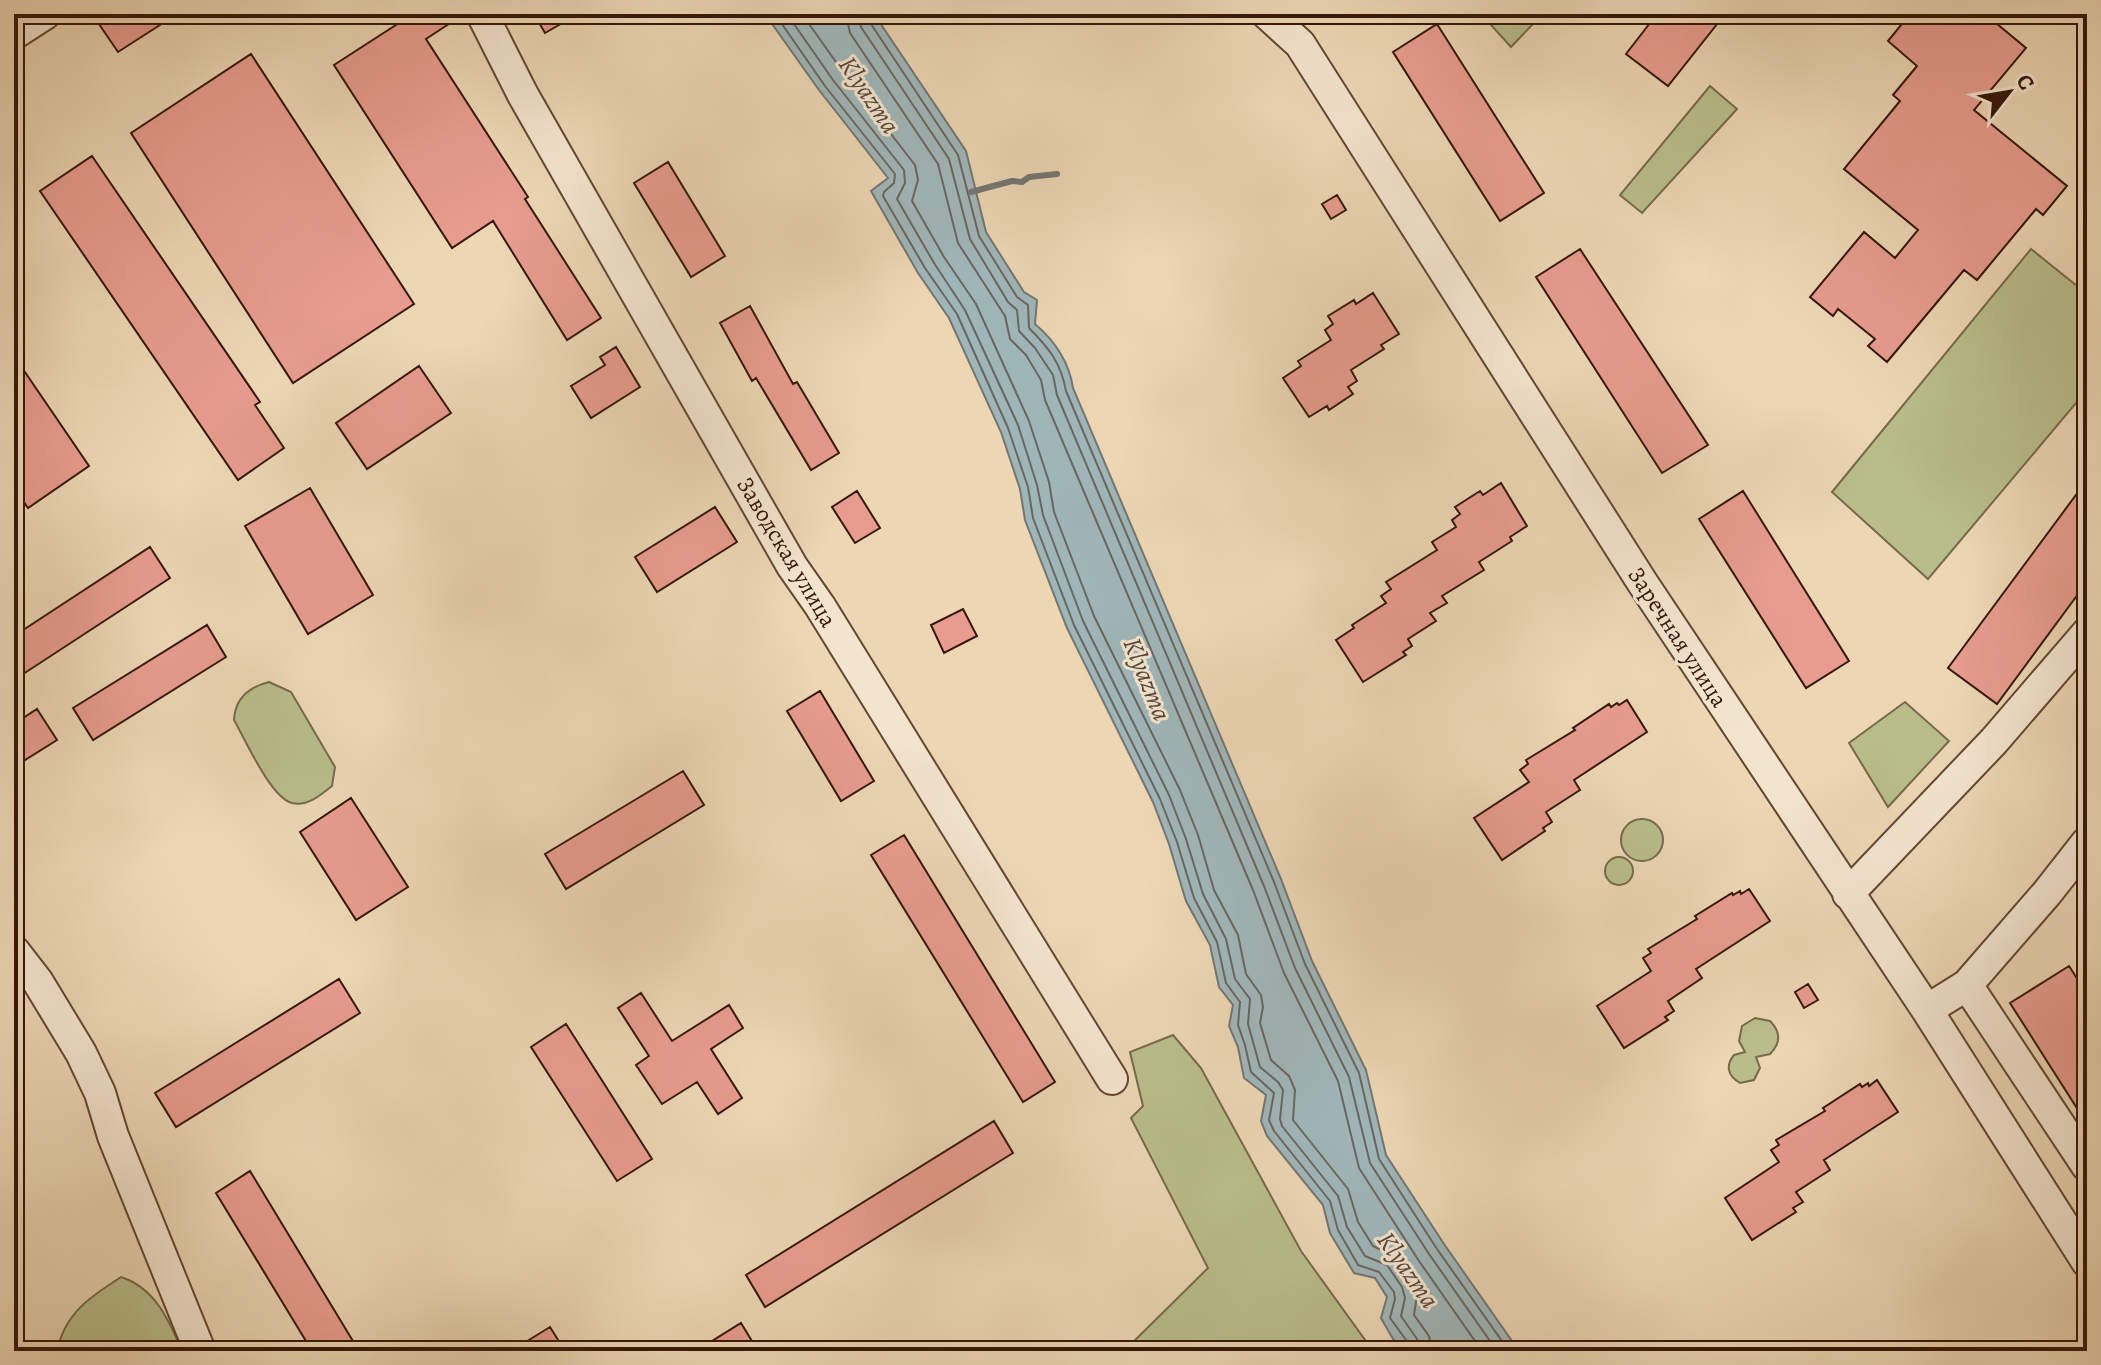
<svg xmlns="http://www.w3.org/2000/svg" width="2101" height="1365" font-family="Alegreya,serif">
<style>
.green{fill:#b9bd8c;stroke:#786a4a;stroke-width:2}
.water{fill:#9fb6b9;stroke:#757672;stroke-width:2}
.lines{fill:none;stroke-linecap:round;stroke-linejoin:round}
.shore{stroke:#6a6660;stroke-width:2}
.stream{stroke:#757672;stroke-width:6}
.building{fill:#e79c8e;stroke:#361708;stroke-width:2}
.minor-casing{stroke:#644733;stroke-width:34}
.minor{stroke:#f3e4ce;stroke-width:30}
.labels{text-anchor:middle;dominant-baseline:central;stroke-width:6;stroke-linejoin:round;paint-order:stroke}
.street-label{font-size:24px;fill:#361708;stroke:#f3e4ce}
.water-label{font-size:26px;font-style:italic;fill:#56473d;stroke:#f3e4ce}
</style>
<rect width="100%" height="100%" fill="#ecd6b4"/>
<filter id="stains"><feTurbulence type="fractalNoise" baseFrequency=".0025" numOctaves="4"/><feColorMatrix values="0 0 0 0 .2 0 0 0 0 .09 0 0 0 0 .02 0 0 0 .5 -.17"/></filter>
<radialGradient id="worn" r=".72"><stop offset=".6" stop-color="#630" stop-opacity="0"/><stop offset="1" stop-color="#630" stop-opacity=".3"/></radialGradient>
<path class="green" d="M1481,14h41l11,10 -22,23z
M1710,86l27,23 -95,104 -22,-18z
M2031,249l56,45v96l-159,189 -96,-87z
M269,682l22,10 44,75 -3,19c-11,9 -25,21 -40,17 -21,-5 -47,-64 -58,-83 1,-21 15,-33 35,-38z
M1905,702l44,39 -61,66 -39,-64z
M1621 840a21 21 0 1 1 42 0a21 21 0 1 1-42 0Z
M1605 871a14 14 0 1 1 28 0a14 14 0 1 1-28 0Z
M1755,1018l15,3c11,11 11,22 0,33l-14,3 4,11 -6,12 -14,3c-12,-7 -15,-17 -6,-28l11,-3 -6,-11 3,-15z
M1173,1035l28,33 100,183 72,100h-249l84,-83 -77,-150 12,-12 -13,-54z
M121,1277c34,11 48,43 61,74h-125c8,-38 33,-54 64,-74z"/>
<path class="water" d="M765,14h109l92,137 20,81 38,60 13,8 -2,24c20,17 34,38 38,64l208,491 31,82 54,109 20,85 58,89 75,107h-115l-11,-12 -12,-21 6,-21 -12,-19 -21,-5 -24,-40 -7,-28 -56,-69 -6,-15 5,-26 -22,-17 -6,-31 -9,-21 4,-21 -14,-18 -9,-42 -24,-44 -17,-57 -16,-42 -86,-174 -42,-108 -5,-31 -19,-57 -52,-114 -31,-45 -47,-82 17,-13 -69,-88z"/>
<g class="lines">
<path class="shore" d="M775,14l50,72 70,88 -1,9 -10,9 -1,4 42,72 32,46 51,114 20,59 5,31 41,107 86,174 17,43 17,56 23,44 9,41 14,19 -2,23 7,20 6,27 23,21 -5,27 5,11 56,70 8,29 20,35 21,7 15,20 1,7 -5,19 19,26 1,7
M787,14l46,66 71,90 1,13 -8,16 37,64 31,47 53,115 19,60 6,30 40,106 86,174 17,44 17,55 23,45 9,40 15,20 -2,25 12,43 18,15 5,8 -3,29 2,7 56,70 9,31 18,29 22,9 15,22 3,11 -4,18 16,23 3,12
M802,14l41,58 72,93 3,15 -6,21 32,56 32,47 53,117 20,61 5,30 40,104 86,174 18,45 16,55 24,45 8,39 15,21 2,12 -3,16 11,37 18,16 6,14 -2,30 55,69 10,33 15,24 21,10 19,25 4,14 -3,20 15,21 3,15
M846,14l4,19 88,131 20,79 47,73 5,23 16,16 15,25 4,20 208,490 31,83 54,108 21,87 60,93 63,90
M858,14l3,13 88,132 21,80 38,63 9,8 2,21 16,17 18,27 4,20 207,491 31,82 54,109 21,86 59,91 68,97
M868,14l1,7 89,134 21,81 38,61 11,8 1,23c20,20 32,35 37,63l208,491 31,82 54,109 20,86 58,90 72,102"/>
<path class="stream" d="M971,192l41,-11 10,1 7,-5 28,-3"/>
</g>
<path class="building" d="M114,14h63l-59,38 -19,-28z
M413,14h51l-38,25 102,158 -3,2 76,119 -34,22 -74,-119 -41,27 -118,-183z
M534,14h44l-33,19z
M1657,14h68l-57,72 -42,-32z
M1910,14h75l41,34 -52,62 93,76 -24,29 -7,-6 -59,71 -13,-10 -77,92 -19,-16 7,-7 -37,-30 -5,7 -23,-19 54,-65 31,26 23,-28 -74,-61 56,-68 -7,-6 24,-29 -29,-25z
M1437,24l107,169 -44,28 -107,-169z
M251,54l163,250 -121,79 -162,-250z
M92,156l168,246 -5,3 29,43 -46,32 -198,-289z
M668,162l57,94 -34,21 -57,-94z
M1337,195l9,15 -15,9 -9,-15z
M1580,249l128,196 -46,28 -126,-196z
M1373,293l26,41 -18,11 3,4 -33,21 6,11 -9,6 5,7 -24,16 -2,-4 -18,11 -26,-39 18,-12 -3,-5 33,-21 -6,-10 8,-6 -5,-8 26,-16 2,4z
M750,306l43,78 4,-2 42,71 -28,17 -55,-92 -4,3 -32,-58z
M616,347l24,40 -49,31 -20,-32 34,-21 -5,-8z
M14,356l75,110 -61,42 -14,-20z
M419,366l32,47 -84,56 -31,-46z
M2087,480v102l-90,122 -49,-36z
M1501,483l26,43 -17,11 2,4 -33,21 5,8 -42,26 5,7 -17,10 6,8 -28,18 4,7 -9,6 3,3 -43,27 -27,-42 18,-12 -2,-3 34,-22 -5,-7 10,-7 -5,-7 51,-32 -5,-8 24,-15 -4,-7 8,-6 -5,-7 25,-16 3,4z
M310,488l63,107 -65,39 -63,-108z
M857,491l23,37 -25,15 -23,-36z
M1743,491l106,170 -43,27 -107,-169z
M715,507l22,35 -80,50 -22,-35z
M150,547l20,31 -156,102v-44z
M963,609l14,27 -33,17 -13,-28z
M207,625l19,32 -133,83 -20,-32z
M820,691l54,90 -33,20 -54,-90z
M1627,700l20,32 -73,48 6,10 -34,22 6,10 -9,6 2,3 -43,29 -28,-42 55,-36 -9,-12 8,-6 -2,-4 49,-30 -2,-2 36,-24 2,3 6,-4 2,2z
M37,709l20,31 -43,27v-43z
M683,771l21,34 -138,84 -21,-35z
M351,798l57,89 -52,33 -56,-88z
M904,835l151,247 -32,20 -152,-247z
M1749,889l21,32 -74,48 6,9 -34,23 6,10 -9,6 3,3 -44,28 -27,-42 54,-35 -8,-13 8,-5 -3,-4 49,-30 -2,-3 37,-23 1,2 7,-4 1,3z
M2069,966l18,28v130l-77,-121z
M339,979l21,34 -184,114 -21,-34z
M1808,984l10,16 -14,8 -9,-16z
M641,993l31,48 57,-36 14,23 -32,21 31,49 -24,16 -21,-32 -35,22 -26,-39 13,-9 -31,-48z
M566,1024l86,135 -35,22 -86,-134z
M1877,1080l21,32 -74,48 6,10 -34,22 7,10 -10,6 3,4 -44,28 -27,-42 54,-36 -8,-12 8,-5 -3,-5 49,-29 -2,-3 37,-24 2,3 6,-4 1,3z
M994,1121l19,32 -248,154 -19,-32z
M250,1171l109,180h-47l-96,-158z
M741,1323l17,28h-62z
M550,1327l15,24h-54z"/>
<g class="lines">
<defs>
<path id="minor" d="M482,14l41,81 269,471 28,40 292,473
M1267,14l33,30 342,538 285,428 160,252
M14,34l31,-20
M1848,894l146,-153 93,-108
M14,951l24,31 43,71 19,40 13,43 87,215
M1967,985l120,181
M1927,1010l40,-25 80,-92 40,-51"/>
</defs>
<use href="#minor" class="minor-casing"/>
<use href="#minor" class="minor"/>
</g>
<g class="labels">
<g class="street-label">
<text transform="translate(787 552) rotate(59)">Заводская улица</text>
<text transform="translate(1678 637) rotate(57)">Заречная улица</text>
</g>
<g class="water-label">
<text transform="translate(869 95) rotate(56)">Klyazma</text>
<text transform="translate(1147 679) rotate(68)">Klyazma</text>
<text transform="translate(1408 1270) rotate(55)">Klyazma</text>
</g>
</g>
<rect width="2101" height="1365" fill="none" stroke="#ecd6b4" stroke-width="48"/>
<rect x="16" y="16" width="2069" height="1333" fill="none" stroke="#361708" stroke-width="4"/>
<rect x="24" y="24" width="2053" height="1317" fill="none" stroke="#361708" stroke-width="2"/>
<g transform="translate(2009 92) rotate(59)" stroke="#f3e4ce" stroke-width="6" paint-order="stroke">
<path d="M0-6L14 30L0 20L-14 30Z" fill="#361708"/>
<text y="-12" font-size="22" font-weight="bold" text-anchor="middle" fill="#361708">С</text>
</g>
<rect width="100%" height="100%" filter="url(#stains)"/>
<rect width="100%" height="100%" fill="url(#worn)"/>
</svg>
